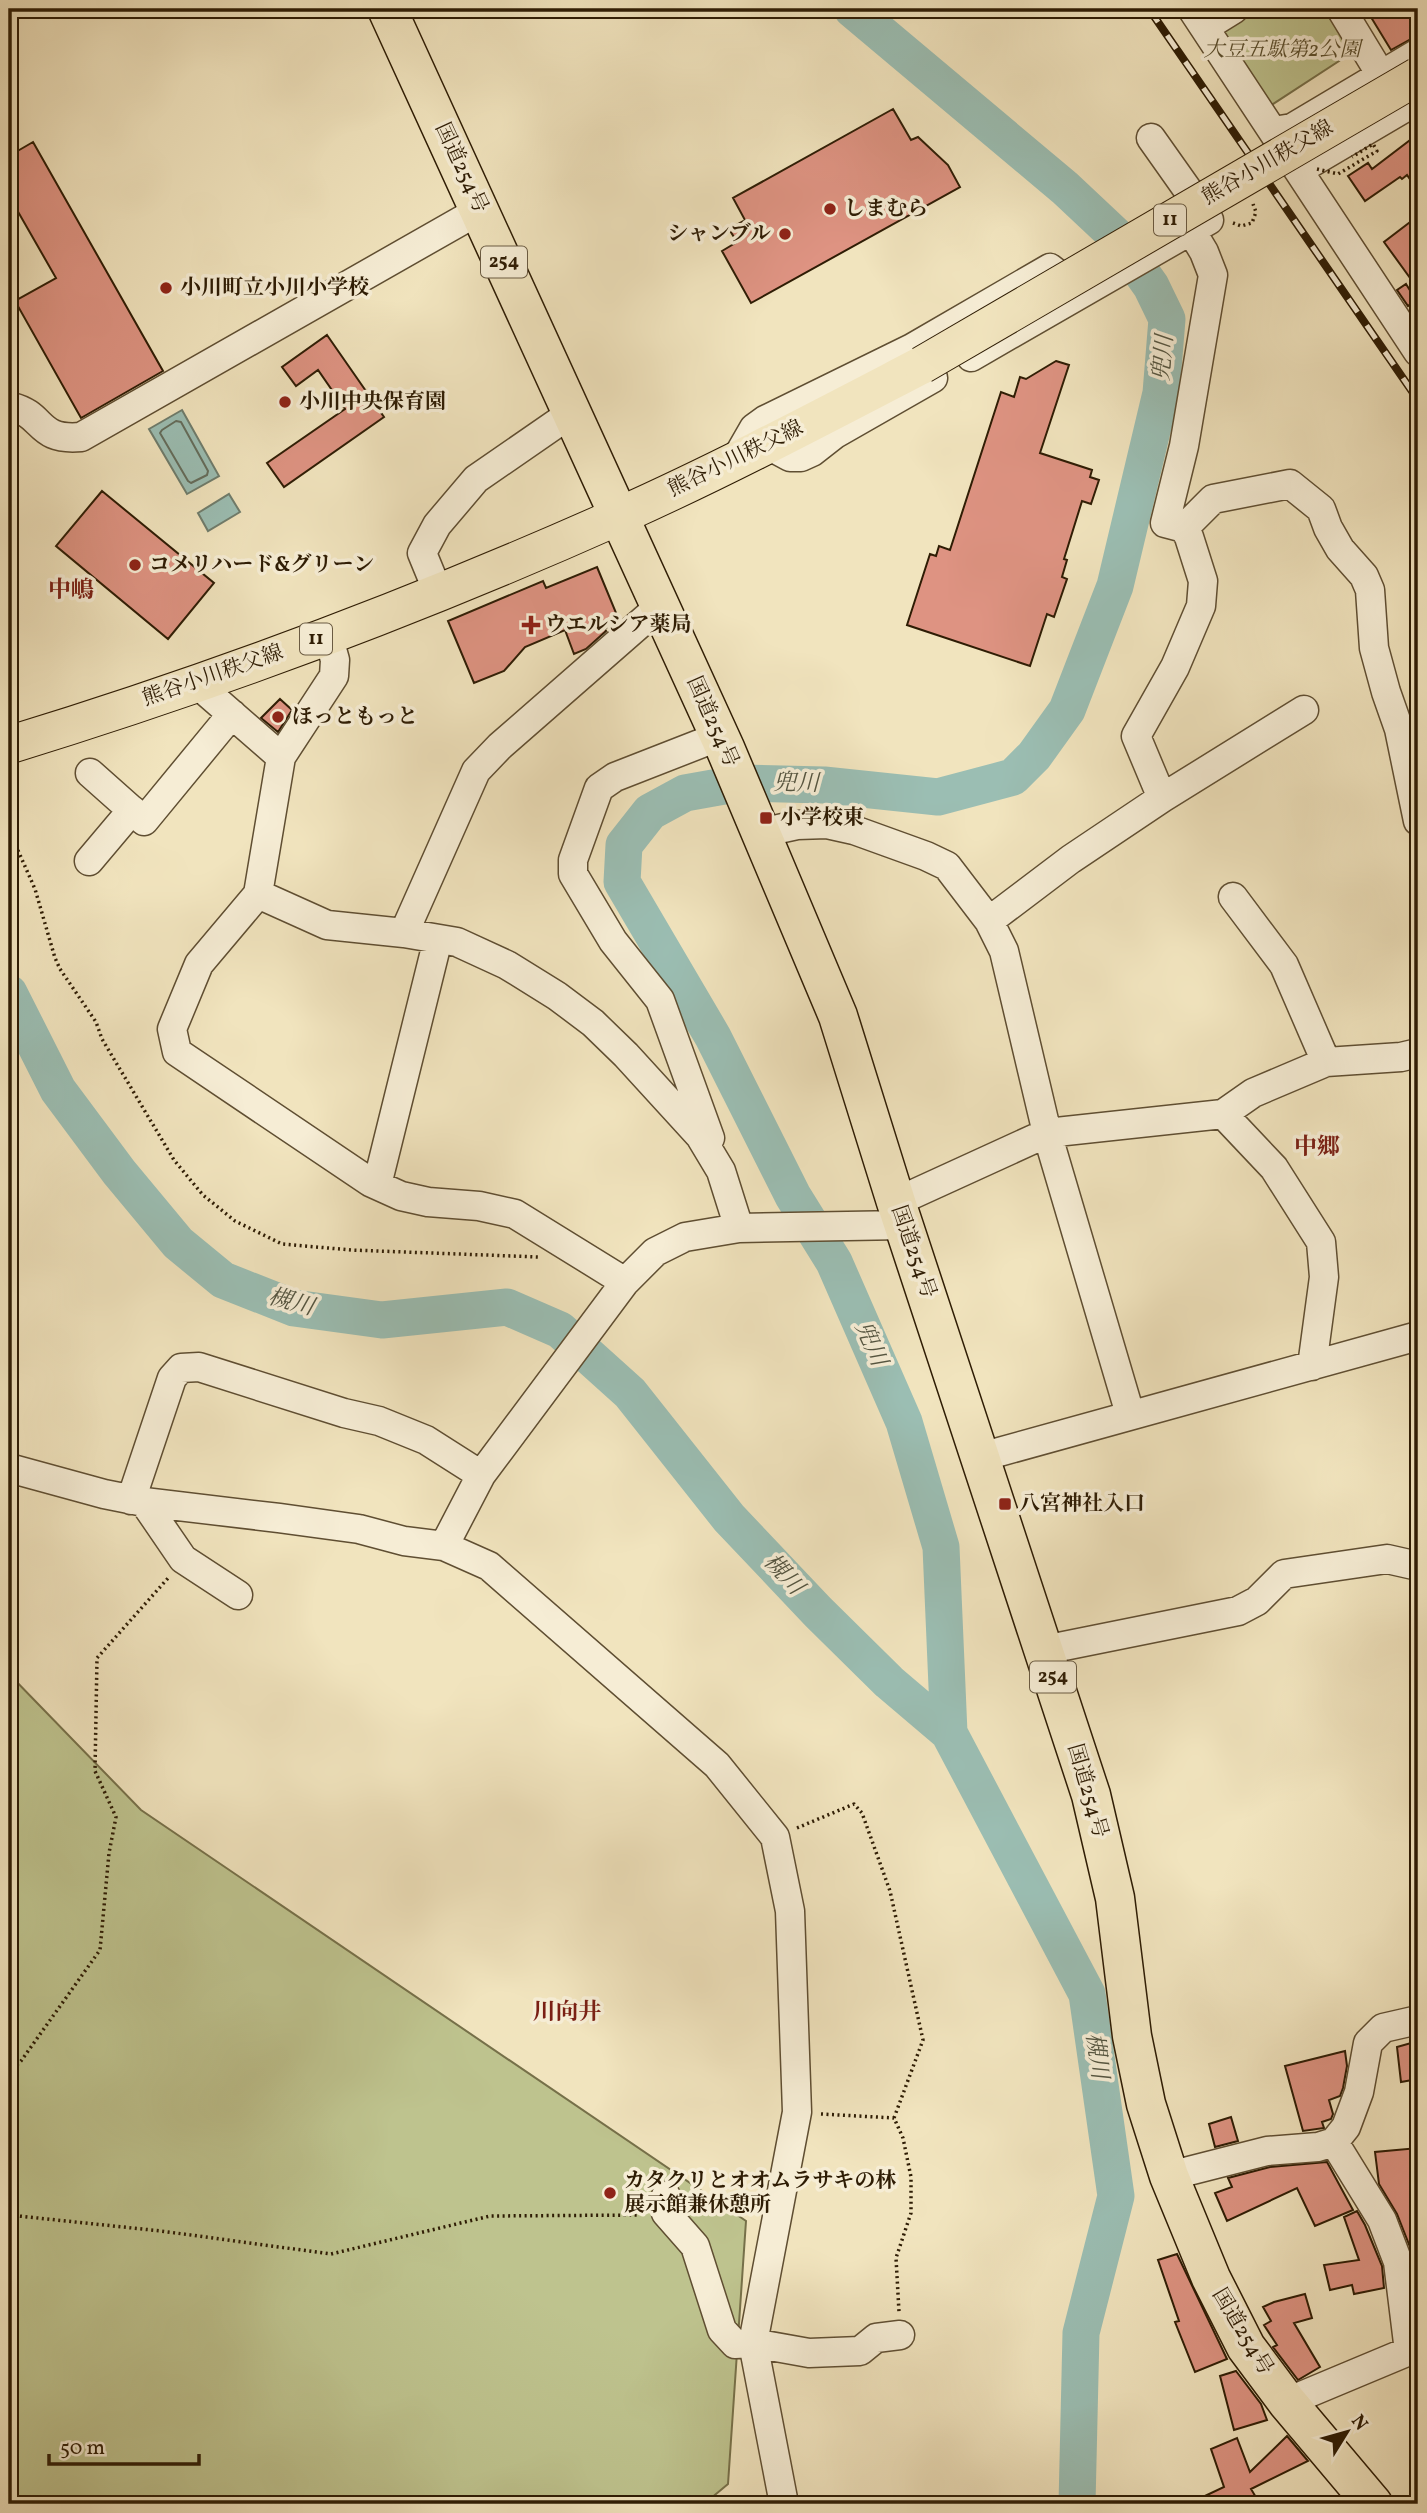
<svg xmlns="http://www.w3.org/2000/svg" width="1427" height="2513" font-family="Vollkorn,'Noto Serif JP',serif">
<style>
.green{fill:#bec38e;stroke:#767049;stroke-width:2}
.water{fill:#9bbeb3;stroke:#6f7d6d;stroke-width:2}
.lines{fill:none;stroke-linecap:round;stroke-linejoin:round}
.shore{stroke:#646d5c;stroke-width:2}
.river{stroke:#9bbeb3;stroke-width:37}
.building{fill:#de9382;stroke:#2e1c04;stroke-width:2}
.minor-casing{stroke:#5f4e32;stroke-width:31}
.major-casing{stroke:#2e1c04;stroke-width:39}
.highway-casing{stroke:#2e1c04;stroke-width:41}
.path{stroke:#2e1c04;stroke-width:3.5;stroke-dasharray:2 3.5;stroke-linecap:butt}
.minor{stroke:#f6edd5;stroke-width:28}
.major{stroke:#f1e4be;stroke-width:37}
.highway{stroke:#f1e4be;stroke-width:38}
.rail-casing{stroke:#2e1c04;stroke-width:8}
.rail{stroke:#f6edd5;stroke-width:5;stroke-dasharray:16;stroke-linecap:butt}
.major-bridge-casing{stroke:#2e1c04;stroke-width:39;stroke-linecap:butt}
.path-bridge{stroke:#2e1c04;stroke-width:3.5;stroke-dasharray:2 3.5;stroke-linecap:butt}
.major-bridge{stroke:#f1e4be;stroke-width:37}
.poi-dot{fill:#8f2418;stroke:#f6edd5;stroke-width:2.5}
.labels{text-anchor:middle;dominant-baseline:central;stroke-width:7;stroke-linejoin:round;paint-order:stroke}
.shield{fill:#f6edd5;stroke:#6a5b43;stroke-width:2}
.shield-label{font-size:19px;font-weight:bold;fill:#2e1c04}
.park-label{font-size:21px;font-style:italic;fill:#594e2d;stroke:#f6edd5}
.street-label{font-size:21px;fill:#2e1c04;stroke:#f6edd5}
.poi-label{font-size:21px;font-weight:bold;fill:#2e1c04;stroke:#f6edd5;text-anchor:start}
.water-label{font-size:23px;font-style:italic;fill:#545541;stroke:#f6edd5}
.neighbourhood-label{font-size:23px;font-weight:bold;fill:#7a1f14;stroke:#f6edd5}
</style>
<rect width="100%" height="100%" fill="#f1e4be"/>
<filter id="stains"><feTurbulence type="fractalNoise" baseFrequency=".00286" numOctaves="4"/><feColorMatrix values="0 0 0 0 .2 0 0 0 0 .09 0 0 0 0 .02 0 0 0 .5 -.17"/></filter>
<radialGradient id="worn" r=".72"><stop offset=".6" stop-color="#630" stop-opacity="0"/><stop offset="1" stop-color="#630" stop-opacity=".3"/></radialGradient>
<path class="green" d="M1251,9h85l23,39 -89,58 -47,-69 5,-14z
M9,1674l132,136 605,411 -18,263 -24,20h-695z"/>
<path class="water" d="M182,410l37,66 -32,18 -38,-65z
M229,494l11,18 -32,19 -10,-18z"/>
<g class="lines">
<path class="shore" d="M176,421l5,1 27,49 -1,4 -16,8 -3,-2 -28,-48 2,-3z"/>
<path class="river" d="M852,9l213,179 49,46 37,52 16,33 -6,74 -46,193 -48,124 -33,46 -21,21 -75,20 -114,-12 -83,-2 -56,10 -35,19 -26,33 -2,37 91,155 80,159 41,66 70,160 37,125 8,186
M9,993l49,97 61,82 59,71 45,37 71,28 88,12 125,-13 53,23 70,63 99,125 89,94 71,70 60,51 138,261 29,202 -35,137 -4,171"/>
</g>
<path class="building" d="M1366,9h52v26l-27,15z
M893,109l18,31 7,-3 30,28 12,22 -209,116 -29,-52 15,-9 -8,-13 16,-9 -12,-22z
M1418,134v57l-11,-16 -5,4 -2,-2 -35,24 -17,-25 20,-13 4,6z
M33,142l130,229 -82,47 -66,-117 41,-23 -47,-82v-40z
M1418,216v73l-34,-47z
M1406,284l10,16 -8,6 -11,-16z
M327,335l57,82 -100,70 -17,-24 78,-54 -27,-39 -22,16 -14,-19z
M1056,361l13,4 -29,88 52,17 -2,7 9,3 -8,24 -9,-3 -18,58 3,1 -5,17 5,2 -13,38 -7,-3 -17,52 -123,-41 23,-71 6,2 3,-10 11,4 51,-158 13,5 6,-20 6,2z
M102,491l112,92 -46,56 -112,-93z
M597,567l22,53 -14,9 1,2 -20,18 -12,5 -9,-24 -40,17 -21,24 -30,12 -26,-62 95,-40 3,7z
M280,699l12,11 -14,22 -17,-14z
M1418,2041v38l-17,3 -4,-35z
M1345,2051l2,15 -4,22 -3,8 -11,4 4,14 -2,5 -9,3 2,6 -21,3 -18,-65z
M1231,2117l7,24 -23,6 -6,-23z
M1418,2148v65h-5l5,33 -8,1 -13,-33 -18,-30 -4,-32z
M1327,2162l26,48 -38,16 -18,-38 -70,33 -12,-28 17,-6 -4,-9 42,-11z
M1357,2211l8,14 17,41 2,22 -30,6 -2,-9 -22,5 -6,-25 35,-5 -15,-43z
M1177,2254l50,105 -32,13 -20,-50 4,-1 -21,-61z
M1305,2294l7,24 -18,5 26,44 -22,13 -25,-33 4,-2 -13,-20 7,-4 -8,-14 11,-5z
M1236,2371l25,33 6,16 -33,10 -14,-54z
M1287,2436l21,25 -57,28 9,15h-72l36,-17 -13,-38 26,-11 13,34z"/>
<g class="lines">
<defs>
<path id="minor" d="M1192,9l226,343
M1341,9l40,66
M1205,27l29,-18
M1274,131l18,-3 126,-75
M1299,170l119,-70
M971,357l238,-137 -58,-82
M9,409l3,-2c33,8 24,34 69,30l399,-227
M768,445l22,12h11l11,-5 23,-18 98,-56
M735,461l19,-33 11,-8 147,-72 138,-80 30,23
M1184,528l29,-29 77,-15 31,25 7,19 12,21 24,27 6,14 4,58 12,44 13,37 19,92
M438,592l-16,-39 15,-28 39,-46 97,-67
M328,635l7,25 -1,16 -53,81 -23,137 -59,70 -27,65 5,23 193,130 31,14 27,6 51,4 36,8 110,68
M196,683l85,74
M90,773l54,48 88,-107
M1162,798l-26,-62 39,-69 26,-61 2,-25 -14,-44 -5,-9 -19,-5 19,-77 29,-171 -9,-23 -12,-20
M760,833l37,-8 30,-1 27,6 72,26 21,10 42,55 15,30 43,182 83,281
M89,861l43,-51
M258,894l69,31 77,8 53,9 50,23 50,31 36,27 33,32 74,81 21,35 18,57
M1233,897l51,68 42,97
M989,921l82,-62 91,-61 142,-88
M404,933l72,-162 24,-25 159,-139
M1223,1114l51,54 47,74 3,35 -12,89
M710,1138l-50,-138 -47,-59 -40,-67v-14l26,-72 16,-11 105,-41
M377,1185l61,-246
M896,1202l151,-69 176,-19 30,-21 73,-31 75,-5 17,-4
M981,1457l437,-121
M9,1468l95,26 40,8 135,16 80,11 45,12 40,5 45,20 228,199 58,72 15,74 7,201 -44,231 31,161
M131,1500l41,-122 9,-10 18,-1 145,46 35,8 47,19 55,35
M144,1502l39,57 55,36
M444,1546l37,-71 144,-193 30,-30 30,-15 54,-9 165,-3
M1044,1650l194,-39 19,-10 27,-27 103,-15 31,7
M1334,2142l48,78 16,42 11,89
M1169,2176l98,-25 51,-4 16,-5 12,-15 13,-35 9,-49 15,-15 35,-8
M666,2196v17l29,33 27,84 13,14 18,-1 56,10 51,-2 16,-13 24,-3
M1287,2402l122,-51 9,-2"/>
<path id="major" d="M9,745c206,-63 413,-141 610,-229 103,-46 203,-99 303,-151"/>
<path id="highway" d="M387,9l338,739 113,268 58,186 195,593 24,103 17,138 14,68 23,72 42,102 35,69 41,55 86,102"/>
</defs>
<use href="#minor" class="minor-casing"/>
<use href="#major" class="major-casing"/>
<use href="#highway" class="highway-casing"/>
<path class="path" d="M1233,223l8,3 11,-3 4,-11 -3,-8
M9,830l26,59 20,69 5,11 36,53 6,17 72,121 29,35 32,26 47,23 69,6 188,7
M797,1828l57,-24 8,9 28,78 33,149 -29,78
M9,2073l12,-12 79,-111 9,-97 7,-36 -21,-46 2,-113 72,-81
M821,2114l73,4 9,20 8,39v36l-15,45 3,54
M9,2215l152,16 170,23 159,-38 149,-1 2,-4"/>
<use href="#minor" class="minor"/>
<use href="#major" class="major"/>
<use href="#highway" class="highway"/>
<defs>
<path id="rail" d="M1149,9l269,391"/>
</defs>
<use href="#rail" class="rail-casing"/>
<use href="#rail" class="rail"/>
<defs>
<path id="major-bridge" d="M922,365l496,-289"/>
</defs>
<use href="#major-bridge" class="major-bridge-casing"/>
<path class="path-bridge" d="M1317,169l21,5 39,-23 -4,-7 -21,13"/>
<use href="#major-bridge" class="major-bridge"/>
</g>
<g class="poi-dot">
<circle cx="830" cy="209" r="7"/>
<circle cx="785" cy="234" r="7"/>
<circle cx="166" cy="288" r="7"/>
<circle cx="285" cy="402" r="7"/>
<circle cx="135" cy="565" r="7"/>
<path d="M527.5 614.5h7v7h7v7h-7v7h-7v-7h-7v-7h7z"/>
<circle cx="278" cy="717" r="7"/>
<rect x="759" y="811" width="14" height="14" rx="3.5"/>
<rect x="998" y="1497" width="14" height="14" rx="3.5"/>
<circle cx="610" cy="2193" r="7"/>
</g>
<g class="labels">
<g class="shield">
<rect x="1154" y="204.5" width="32" height="31" rx="5"/>
<rect x="481" y="246.5" width="46" height="31" rx="5"/>
<rect x="300" y="623.5" width="32" height="31" rx="5"/>
<rect x="1030" y="1661.5" width="46" height="31" rx="5"/>
</g>
<g class="shield-label">
<text x="1170" y="220">11</text>
<text x="504" y="262">254</text>
<text x="316" y="639">11</text>
<text x="1053" y="1677">254</text>
</g>
<g class="park-label">
<text x="1282" y="50">大豆五駄第2公園</text>
</g>
<g class="street-label">
<text transform="translate(1268 163) rotate(-30)">熊谷小川秩父線</text>
<text transform="translate(461 168) rotate(65)">国道254号</text>
<text transform="translate(736 459) rotate(-26)">熊谷小川秩父線</text>
<text transform="translate(213 676) rotate(-19)">熊谷小川秩父線</text>
<text transform="translate(712 722) rotate(66)">国道254号</text>
<text transform="translate(913 1252) rotate(71)">国道254号</text>
<text transform="translate(1087 1791) rotate(74)">国道254号</text>
<text transform="translate(1242 2332) rotate(59)">国道254号</text>
</g>
<g class="poi-label">
<text x="844" y="209">しまむら</text>
<text x="771" y="234" text-anchor="end">シャンブル</text>
<text x="180" y="288">小川町立小川小学校</text>
<text x="299" y="402">小川中央保育園</text>
<text x="149" y="565">コメリハード&amp;グリーン</text>
<text x="545" y="625">ウエルシア薬局</text>
<text x="292" y="717">ほっともっと</text>
<text x="780" y="818">小学校東</text>
<text x="1019" y="1504">八宮神社入口</text>
<text x="624" y="2181">カタクリとオオムラサキの林<tspan x="624" dy="24">展示館兼休憩所</tspan></text>
</g>
<g class="water-label">
<text transform="translate(1164 358) rotate(-85)">兜川</text>
<text transform="translate(796 784) rotate(1)">兜川</text>
<text transform="translate(291 1303) rotate(15)">槻川</text>
<text transform="translate(870 1344) rotate(66)">兜川</text>
<text transform="translate(783 1575) rotate(47)">槻川</text>
<text transform="translate(1096 2056) rotate(82)">槻川</text>
</g>
<g class="neighbourhood-label">
<text x="71" y="591">中嶋</text>
<text x="1317" y="1148">中郷</text>
<text x="567" y="2013">川向井</text>
</g>
</g>
<rect width="1427" height="2513" fill="none" stroke="#f1e4be" stroke-width="35"/>
<rect x="10" y="10" width="1406" height="2492" fill="none" stroke="#2e1c04" stroke-width="3.5"/>
<rect x="18" y="18" width="1392" height="2478" fill="none" stroke="#2e1c04" stroke-width="2"/>
<g transform="translate(1347 2432) rotate(53)" stroke="#f6edd5" stroke-width="5" paint-order="stroke">
<path d="M0-5L12 26L0 18L-12 26Z" fill="#2e1c04"/>
<text y="-10" font-size="19" font-weight="bold" text-anchor="middle" fill="#2e1c04">N</text>
</g>
<path d="M49 2454v10h150v-10" fill="none" stroke="#2e1c04" stroke-width="3.5"/>
<text x="60" y="2454" font-size="21" fill="#2e1c04" stroke="#f6edd5" stroke-width="5" paint-order="stroke">50 m</text>
<rect width="100%" height="100%" filter="url(#stains)"/>
<rect width="100%" height="100%" fill="url(#worn)"/>
</svg>
